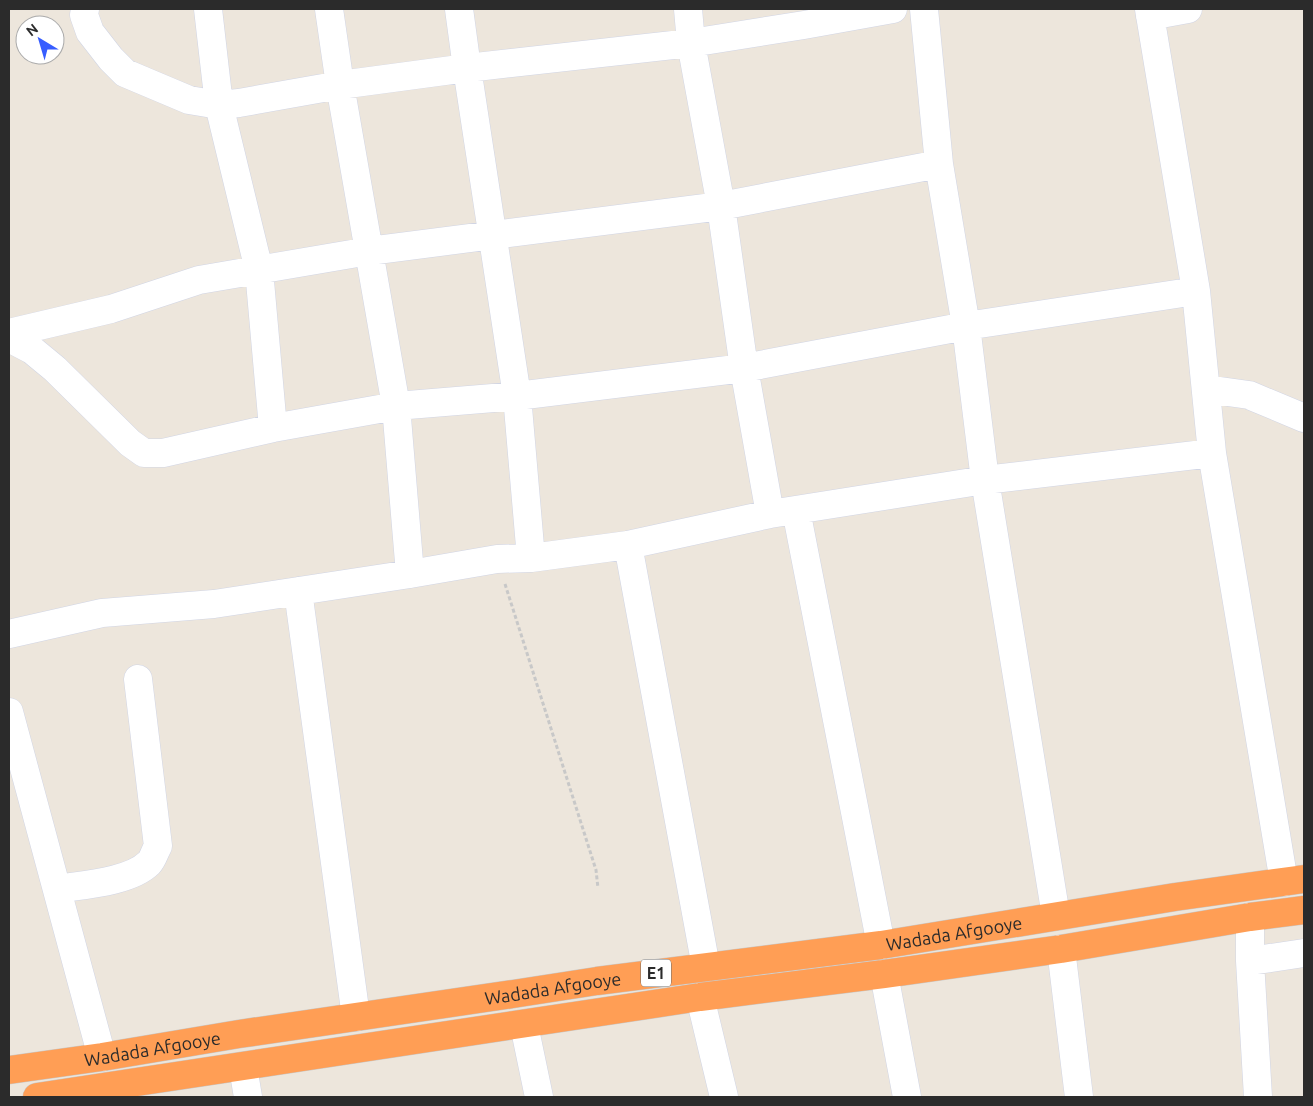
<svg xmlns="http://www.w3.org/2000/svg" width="1313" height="1106" font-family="Ubuntu,sans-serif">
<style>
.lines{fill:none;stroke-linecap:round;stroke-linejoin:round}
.street-casing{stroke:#d1d5e4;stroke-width:29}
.highway-casing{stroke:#c8c8c8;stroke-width:29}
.path{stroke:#c8c8c8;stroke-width:3;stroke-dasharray:4 2.5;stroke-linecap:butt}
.street{stroke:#fff;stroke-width:28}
.highway{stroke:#ff9e55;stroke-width:28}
.labels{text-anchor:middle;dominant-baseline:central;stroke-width:4.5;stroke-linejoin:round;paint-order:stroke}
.shield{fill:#fff;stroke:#6b6b6b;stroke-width:1}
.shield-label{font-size:16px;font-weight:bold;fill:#2b2b2b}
.street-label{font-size:18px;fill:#2b2b2b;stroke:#fff}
</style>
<rect width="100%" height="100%" fill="#ede6dc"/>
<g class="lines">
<defs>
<path id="street" d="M85,9l-1,6 6,17 21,27 14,14 64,27 30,5 20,-2 101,-18 127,-17 224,-25 113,-18 89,-16
M208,9l11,96 40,165 14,158
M329,9l11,76 56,321 14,168
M459,9l8,59 50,328 14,162
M688,9l3,34 30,163 23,162 26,146
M924,9l15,155 27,162 19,154 71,436
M1149,9l47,282 16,162 72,429
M1150,16l38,-7
M9,333l102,-24 88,-29 170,-29 352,-45 218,-42
M9,338l23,12 23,19 75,74 14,10h19l110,-25 123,-22 121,-10 227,-28 222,-42 230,-35
M1206,389l43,6 55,23
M796,510l85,435
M628,545l78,422
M298,591l58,426
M9,634l93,-21 112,-9 196,-30 87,-15 34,-1 97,-13 142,-31 215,-34 227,-27
M9,712l93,345
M57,889c25,-4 73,-7 92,-26 4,-4 6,-12 9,-17l-20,-167
M1250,917v44l8,136
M1061,949l18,148
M1250,961l54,-8
M884,974l23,123
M700,997l24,100
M524,1025l15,72
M243,1067l5,30"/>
<g id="highway">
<path id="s1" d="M9,1070l93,-13 137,-23 274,-40 84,-13 284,-36 294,-48 129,-18"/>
<path d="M37,1097l663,-100 184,-23 177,-25 189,-32 54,-7"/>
</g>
</defs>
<use href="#street" class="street-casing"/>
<use href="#highway" class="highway-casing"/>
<path class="path" d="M505,584l91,286 2,18"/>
<use href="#street" class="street"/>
<use href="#highway" class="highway"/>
</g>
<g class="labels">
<rect class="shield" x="641" y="959.5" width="30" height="27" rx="4"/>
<g class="shield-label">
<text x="656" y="973">E1</text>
</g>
<g class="street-label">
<text stroke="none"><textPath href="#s1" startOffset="955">Wadada Afgooye</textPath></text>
<text stroke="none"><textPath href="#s1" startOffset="550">Wadada Afgooye</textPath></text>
<text stroke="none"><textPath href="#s1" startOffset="145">Wadada Afgooye</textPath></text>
</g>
</g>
<rect width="1313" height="1106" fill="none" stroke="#2b2b2b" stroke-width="20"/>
<g transform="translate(40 40) rotate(322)"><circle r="24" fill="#ffffff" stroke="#aaaaaa"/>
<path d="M0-4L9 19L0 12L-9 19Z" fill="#375dff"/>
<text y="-8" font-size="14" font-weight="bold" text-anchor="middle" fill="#2b2b2b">N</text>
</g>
</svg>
